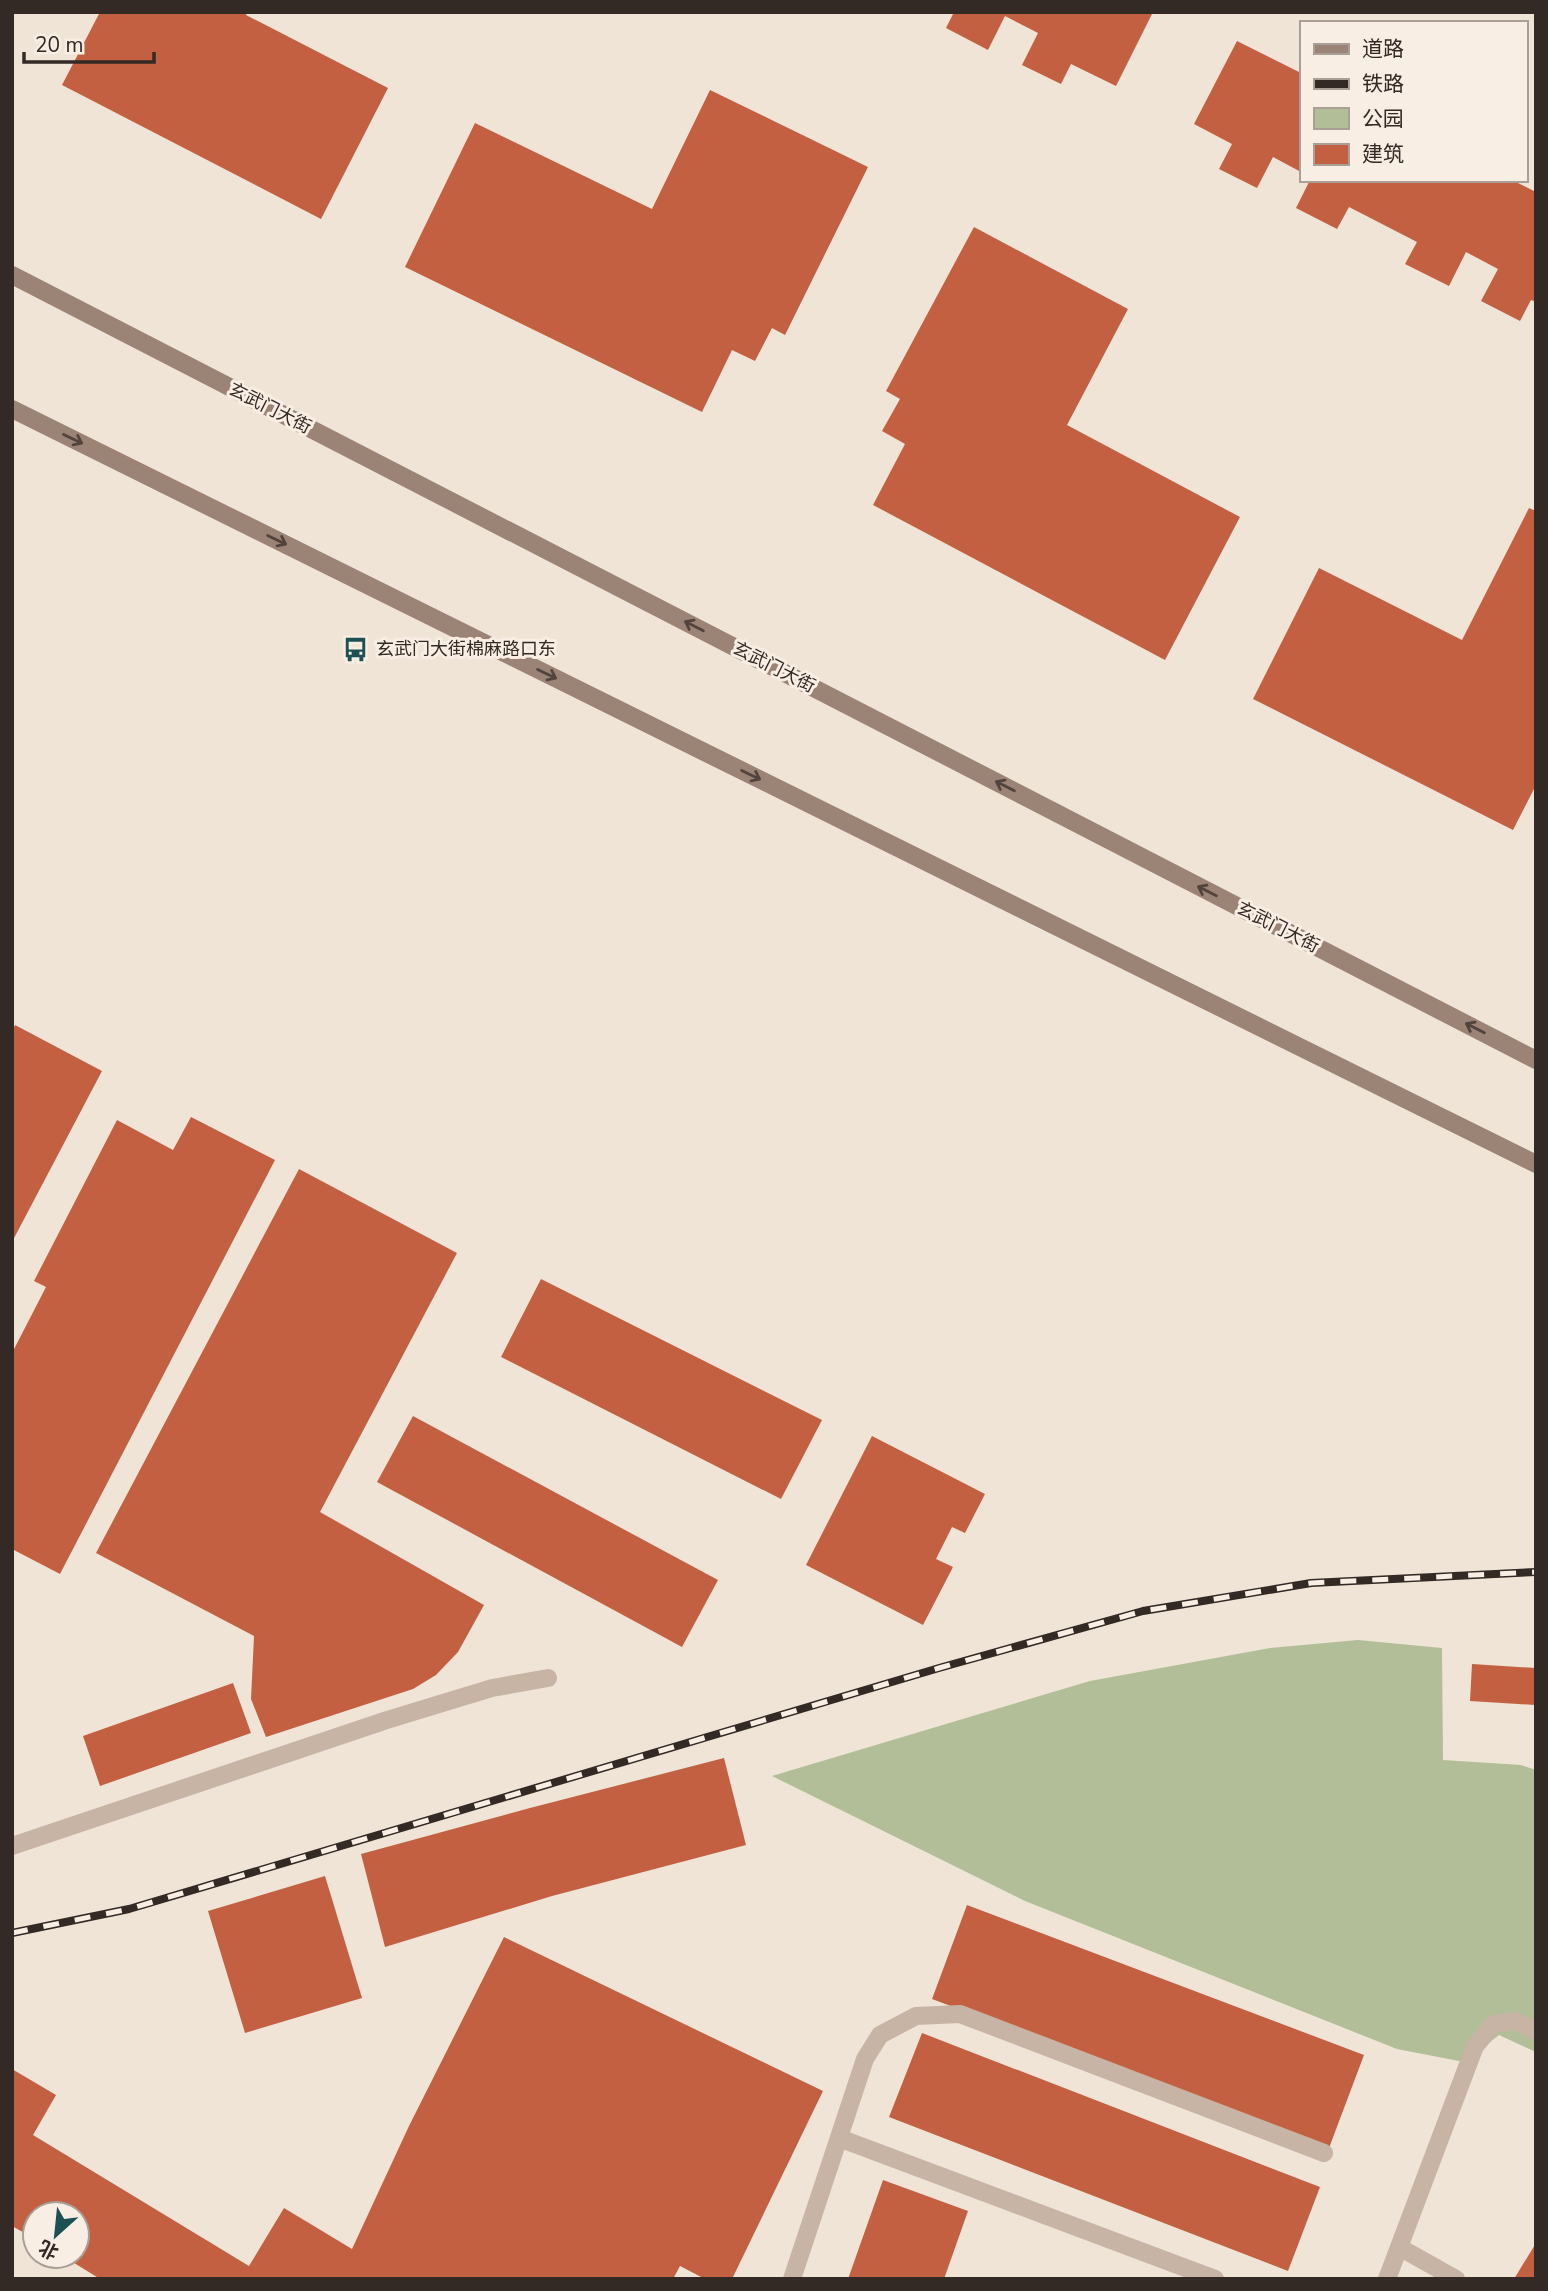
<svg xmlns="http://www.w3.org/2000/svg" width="1548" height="2291" font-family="'Nunito Sans','Noto Sans SC',sans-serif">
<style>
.green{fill:#b1be98}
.building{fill:#c36041}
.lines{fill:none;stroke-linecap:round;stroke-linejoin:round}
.service{stroke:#c7b4a4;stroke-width:18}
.secondary{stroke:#9b8375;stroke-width:18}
.rail-casing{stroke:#332925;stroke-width:8}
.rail{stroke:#f8eee3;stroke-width:5;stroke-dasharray:16;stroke-linecap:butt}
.oneway{stroke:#52443d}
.labels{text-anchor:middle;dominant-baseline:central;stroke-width:6;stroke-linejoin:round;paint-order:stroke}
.street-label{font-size:18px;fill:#332925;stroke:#f8eee3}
.poi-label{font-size:18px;fill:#332925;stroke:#f8eee3;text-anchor:start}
</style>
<rect width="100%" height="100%" fill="#f0e4d7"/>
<path class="green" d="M1358,1640l84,8 1,112 78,5 15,5v282l-37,-17 -35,27 -67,-13 -372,-148 -253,-125 318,-95 180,-33z"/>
<path class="building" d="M100,12h147l-1,3 142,73 -67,131 -259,-134z
M954,12h199l-37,74 -45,-22 -10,20 -39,-19 16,-32 -33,-17 -17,34 -42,-22z
M1237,41l64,32v99l-28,-15 -16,31 -38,-19 13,-25 -38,-20z
M710,90l158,77 -83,168 -13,-7 -17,33 -23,-11 -30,62 -297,-145 70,-144 177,86z
M1310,180h202l24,12v110l-5,-2 -11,21 -39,-20 17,-32 -32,-17 -17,34 -44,-22 12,-22 -68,-35 -12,22 -41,-21z
M974,227l154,82 -61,116 173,92 -75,143 -292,-155 32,-61 -23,-13 18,-32 -14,-8z
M1529,508l7,3v274l-23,45 -260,-131 66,-131 143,72z
M15,1025l87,46 -90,171v-211z
M191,1117l84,43 -215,414 -48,-25v-196l34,-66 -12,-6 83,-161 56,30z
M299,1169l158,84 -137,259 164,93 -26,47 -22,23 -23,14 -147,48 -15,-38 3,-63 -158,-83z
M541,1279l281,141 -41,79 -280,-142z
M413,1416l305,164 -36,67 -305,-165z
M872,1436l113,58 -20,39 -13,-6 -16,32 17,8 -30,58 -117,-60z
M1472,1664l64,4v37l-66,-4z
M233,1683l18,50 -151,53 -17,-50z
M724,1758l22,87 -194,51 -167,51 -24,-93 169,-46z
M325,1876l37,122 -117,35 -37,-122z
M967,1905l397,150 -35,93 -397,-149z
M504,1937l319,154 -91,188h-27l-25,-13 -7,13h-573l-37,-23h14v-42h-42v25l-23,-13v-157l44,26 -23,40 216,131 35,-58 68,41 57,-123z
M922,2033l398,154 -32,84 -399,-154z
M883,2180l85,31 -24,68h-96z
M1536,2243v36h-22z"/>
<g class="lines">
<path class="service" d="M12,1846l375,-126 105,-32 56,-10
M839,2138l376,141
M1399,2247l57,32
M792,2279l73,-220 15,-24 36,-19 44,-2 364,139
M1387,2279l88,-233 19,-22 22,-3 20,10"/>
<path class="secondary" d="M12,275l1524,785
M12,409l1524,755"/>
<defs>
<path id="rail" d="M12,1933l117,-24 810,-241 204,-57 168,-28 225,-11"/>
</defs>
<use href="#rail" class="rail-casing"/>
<use href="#rail" class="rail"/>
</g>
<defs><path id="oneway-shaft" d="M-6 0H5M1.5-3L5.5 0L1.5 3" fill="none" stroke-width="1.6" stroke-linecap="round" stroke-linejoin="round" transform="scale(1.75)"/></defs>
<g class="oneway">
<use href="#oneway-shaft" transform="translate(73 439) rotate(26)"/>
<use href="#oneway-shaft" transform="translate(277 540) rotate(26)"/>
<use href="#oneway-shaft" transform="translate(694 626) rotate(-153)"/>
<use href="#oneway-shaft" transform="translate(547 674) rotate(26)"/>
<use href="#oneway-shaft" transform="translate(751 775) rotate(26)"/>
<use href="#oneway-shaft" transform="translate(1005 786) rotate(-153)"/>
<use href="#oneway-shaft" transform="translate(1207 891) rotate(-153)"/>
<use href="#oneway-shaft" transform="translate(1475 1028) rotate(-153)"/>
</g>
<defs>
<symbol id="bus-bare" viewBox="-9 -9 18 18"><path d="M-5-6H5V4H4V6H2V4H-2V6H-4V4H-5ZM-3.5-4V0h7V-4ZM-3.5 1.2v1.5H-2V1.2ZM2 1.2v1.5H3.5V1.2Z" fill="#1c5053" stroke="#f8eee3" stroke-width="2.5" paint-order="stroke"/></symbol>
</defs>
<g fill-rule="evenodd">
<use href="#bus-bare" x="338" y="632" width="35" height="35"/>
</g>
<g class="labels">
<g class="street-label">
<text transform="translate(270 408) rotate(27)">玄武门大街</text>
<text transform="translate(774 667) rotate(27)">玄武门大街</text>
<text transform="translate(1278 927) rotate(27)">玄武门大街</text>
</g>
<g class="poi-label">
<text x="376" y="649">玄武门大街棉麻路口东</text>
</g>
</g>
<rect width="1548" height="2291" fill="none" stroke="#332925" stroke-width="28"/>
<rect x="1300" y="21" width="228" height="161" fill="#f8eee3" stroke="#a99f97" stroke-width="2"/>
<rect x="1314" y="44" width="35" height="10" fill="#9b8375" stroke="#a99f97" stroke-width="2"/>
<text x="1362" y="56" font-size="21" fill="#332925">道路</text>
<rect x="1314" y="79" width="35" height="10" fill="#332925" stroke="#a99f97" stroke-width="2"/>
<text x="1362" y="91" font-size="21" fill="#332925">铁路</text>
<rect x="1314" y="108" width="35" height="21" fill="#b1be98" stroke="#a99f97" stroke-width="2"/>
<text x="1362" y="126" font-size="21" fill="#332925">公园</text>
<rect x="1314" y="144" width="35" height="21" fill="#c36041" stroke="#a99f97" stroke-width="2"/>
<text x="1362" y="161" font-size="21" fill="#332925">建筑</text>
<g transform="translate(56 2235) rotate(207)"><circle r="33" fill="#f8eee3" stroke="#a99f97" stroke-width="2"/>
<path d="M0-5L12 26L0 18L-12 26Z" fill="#1c5053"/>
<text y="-10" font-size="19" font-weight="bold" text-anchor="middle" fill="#332925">北</text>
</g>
<path d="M24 52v10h130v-10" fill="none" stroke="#332925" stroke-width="3.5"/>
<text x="35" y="52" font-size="21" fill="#332925" stroke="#f8eee3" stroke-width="5" paint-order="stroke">20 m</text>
</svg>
